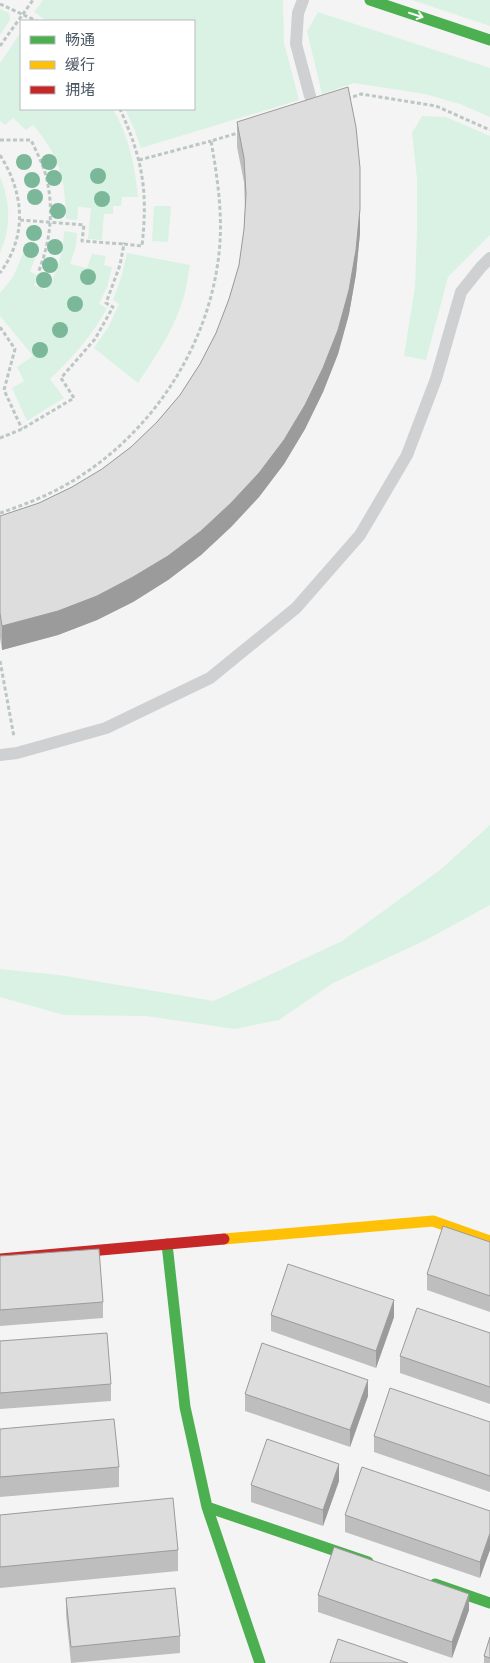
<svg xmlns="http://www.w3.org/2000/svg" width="490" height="1663" font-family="'Fira Sans','Noto Sans SC',sans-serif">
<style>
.green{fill:#d9f2e3}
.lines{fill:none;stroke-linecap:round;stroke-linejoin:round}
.path{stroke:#bcc7c4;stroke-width:3;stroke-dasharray:4 2.5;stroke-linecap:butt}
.lane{stroke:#ced0d2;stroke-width:12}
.fast{stroke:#4caf50;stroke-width:11}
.slow{stroke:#ffc107;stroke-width:11}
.jam{stroke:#c62828;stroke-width:11}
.tree{fill:#7ab899}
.wall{fill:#bebebf}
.shaded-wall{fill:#9b9b9b}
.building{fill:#ddddde;stroke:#9b9b9b}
.oneway{stroke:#f6fbf6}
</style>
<rect width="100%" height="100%" fill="#f4f4f4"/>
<path class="green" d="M43,0h240l1,43 15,57 -158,48 -6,-17 -10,-22h69v-88h-147l-13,-9z
M412,0h78v26z
M0,9l9,4 1,7 -10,15z
M318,12l172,56v49l-30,-13 -35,-10 -71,-11 -32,11 -15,-63z
M21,32v77h92c16,27 22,57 25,88h-16l-1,9h-8v8h-9l-2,26 -14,-1 3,-31 -13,-1 -1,13 -11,-1c-1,-42 -6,-62 -33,-94l-7,5 -13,-12 -8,7 -5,-4v-58z
M422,116l24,1 44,19v99l-42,42 -22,83 -22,-4 11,-69 2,-58v-50l-5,-46z
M0,177c11,25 11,51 0,76z
M154,206h17l-3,36 -16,-1z
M64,231l13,2 -1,13 -6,18 17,4 5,-14 14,2 -2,9 8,2 -5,20 -8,17 8,4c-15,28 -34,49 -57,71l14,19 -37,23 -15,-33 12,-7 -7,-14 16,-11 -33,-40v-23l13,-16 10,-23 12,4 -5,13 9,6 -5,8 12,5c12,-17 17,-38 18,-59z
M127,253l63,12c-2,10 -3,21 -6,31 -9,32 -28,60 -46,87l-44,-35 15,-22 10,-22 -6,-4 9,-25z
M490,825v80l-64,35 -93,43 -54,37 -44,9 -89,-13 -82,-1 -64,-18v-28l59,6 155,26 128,-60 98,-71z"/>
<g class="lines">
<path class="path" d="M0,4l37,17
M0,46l33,-46
M347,99l14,-5 75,12 54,24
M0,140h31c6,13 13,26 16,40 7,32 3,63 -9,93
M0,155c24,38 28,80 0,118
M139,160l72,-19
M20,220l64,5 -2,16 42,3
M0,327l15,22 -11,41 18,39
M0,438l22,-9 52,-31 -13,-20 34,-39 18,-32 -7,-4 14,-38 4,-21 18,2c6,-55 1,-86 -22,-137
M0,513c30,-10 59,-22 85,-40 76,-51 129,-139 135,-231 2,-34 -3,-67 -9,-101l30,-9
M0,661l14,76"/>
<path class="lane" d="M303,0l-5,13 -2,31 14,52
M0,755l17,-2 89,-25 104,-50 86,-70 64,-73 47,-80 29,-76 25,-87 20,-25 9,-9"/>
<path class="fast" d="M370,0l120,40
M167,1244l18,163 22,100 53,156
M207,1507l161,55
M435,1584l55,19"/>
<path class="slow" d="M224,1239l209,-18 57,20"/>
<path class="jam" d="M0,1259l224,-20"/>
</g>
<g class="tree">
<circle cx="24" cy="162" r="8"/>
<circle cx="49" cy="162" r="8"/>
<circle cx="98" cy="176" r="8"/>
<circle cx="54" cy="178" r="8"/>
<circle cx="32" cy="180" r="8"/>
<circle cx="35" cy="197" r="8"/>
<circle cx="102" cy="199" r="8"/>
<circle cx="58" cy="211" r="8"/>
<circle cx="34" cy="233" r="8"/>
<circle cx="55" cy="247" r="8"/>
<circle cx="31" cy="250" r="8"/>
<circle cx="50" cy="265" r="8"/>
<circle cx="88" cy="277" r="8"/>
<circle cx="44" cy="280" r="8"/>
<circle cx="75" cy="304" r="8"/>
<circle cx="60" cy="330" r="8"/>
<circle cx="40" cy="350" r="8"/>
</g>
<path class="wall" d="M237,122l123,111 -4,41 -7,40 -11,40 -15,38 -18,37 -21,35 -25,33 -28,30 -30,28 -33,25 -35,22 -36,18 -39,15 -56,15 -2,-12v-122l39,-13 33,-16 30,-18 29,-22 26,-25 23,-27 20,-31 16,-31 13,-34 10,-34 5,-36 1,-21 -1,-26 -7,-35z
M490,1242v70l-63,-22v-16z
M0,1256l103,46v16l-103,8z
M271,1315l123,2 -18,51 -105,-37z
M490,1333v71l-90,-31v-17z
M0,1341l111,43v17l-111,8z
M245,1394l123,2 -18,51 -105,-36z
M490,1422v70l-116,-40v-16z
M0,1429l119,38v20l-119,10z
M339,1481l-16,45 -72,-24v-17z
M490,1511l-10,67 -135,-46v-17z
M0,1515l178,35v21l-178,17z
M318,1595l151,15 -17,48 -134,-46z
M66,1598l114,38v17l-109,10 -5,-48z
M490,1637v26h-6v-7z"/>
<path class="shaded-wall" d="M360,209v24l-4,41 -7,40 -11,40 -15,38 -18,37 -21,35 -25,33 -28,30 -30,28 -33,25 -35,22 -36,18 -39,15 -56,15v-24z
M394,1300v17l-18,51v-17z
M368,1380v16l-18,51v-17z
M339,1464v17l-16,45v-16z
M490,1533v17l-10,28v-16z
M469,1594v16l-17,48v-16z"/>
<path class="building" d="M348,87l8,40 4,41v41l-4,41 -7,40 -11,40 -15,38 -18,37 -21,35 -25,33 -28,30 -30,28 -33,25 -35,21 -36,19 -39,15 -56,15 -2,-13v-97l39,-13 33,-16 30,-18 29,-22 26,-25 23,-27 20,-31 16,-31 13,-34 10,-34 5,-36 2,-35 -2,-36 -7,-36z
M443,1226l47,16v54l-63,-22z
M99,1249l4,53 -103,8v-54z
M288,1264l106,36 -18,51 -105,-36z
M417,1308l73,25v54l-90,-31z
M107,1333l4,51 -111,9v-52z
M262,1343l106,37 -18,50 -105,-36z
M390,1388l100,34v54l-116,-40z
M114,1419l5,48 -119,10v-48z
M267,1439l72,25 -16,46 -72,-25z
M362,1467l128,44v22l-10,29 -135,-47z
M173,1498l5,52 -178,17v-52z
M334,1547l135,47 -17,48 -134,-47z
M175,1588l5,48 -109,11 -5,-49z
M490,1637v21l-6,-2z
M338,1639l70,24h-78z"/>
<defs><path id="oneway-shaft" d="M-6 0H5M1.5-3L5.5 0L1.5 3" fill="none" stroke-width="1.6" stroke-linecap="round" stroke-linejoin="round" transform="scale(1.25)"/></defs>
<use class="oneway" href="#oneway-shaft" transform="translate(416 15) rotate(18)"/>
<rect x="20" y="20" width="175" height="90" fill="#ffffff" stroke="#b7bbc0"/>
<rect x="30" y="36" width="25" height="8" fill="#4caf50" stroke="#b7bbc0"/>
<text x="65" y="45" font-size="15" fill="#4a5661">畅通</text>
<rect x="30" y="61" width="25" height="8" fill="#ffc107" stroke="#b7bbc0"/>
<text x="65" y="70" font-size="15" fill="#4a5661">缓行</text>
<rect x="30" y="86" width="25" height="8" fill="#c62828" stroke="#b7bbc0"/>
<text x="65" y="95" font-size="15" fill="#4a5661">拥堵</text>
</svg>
